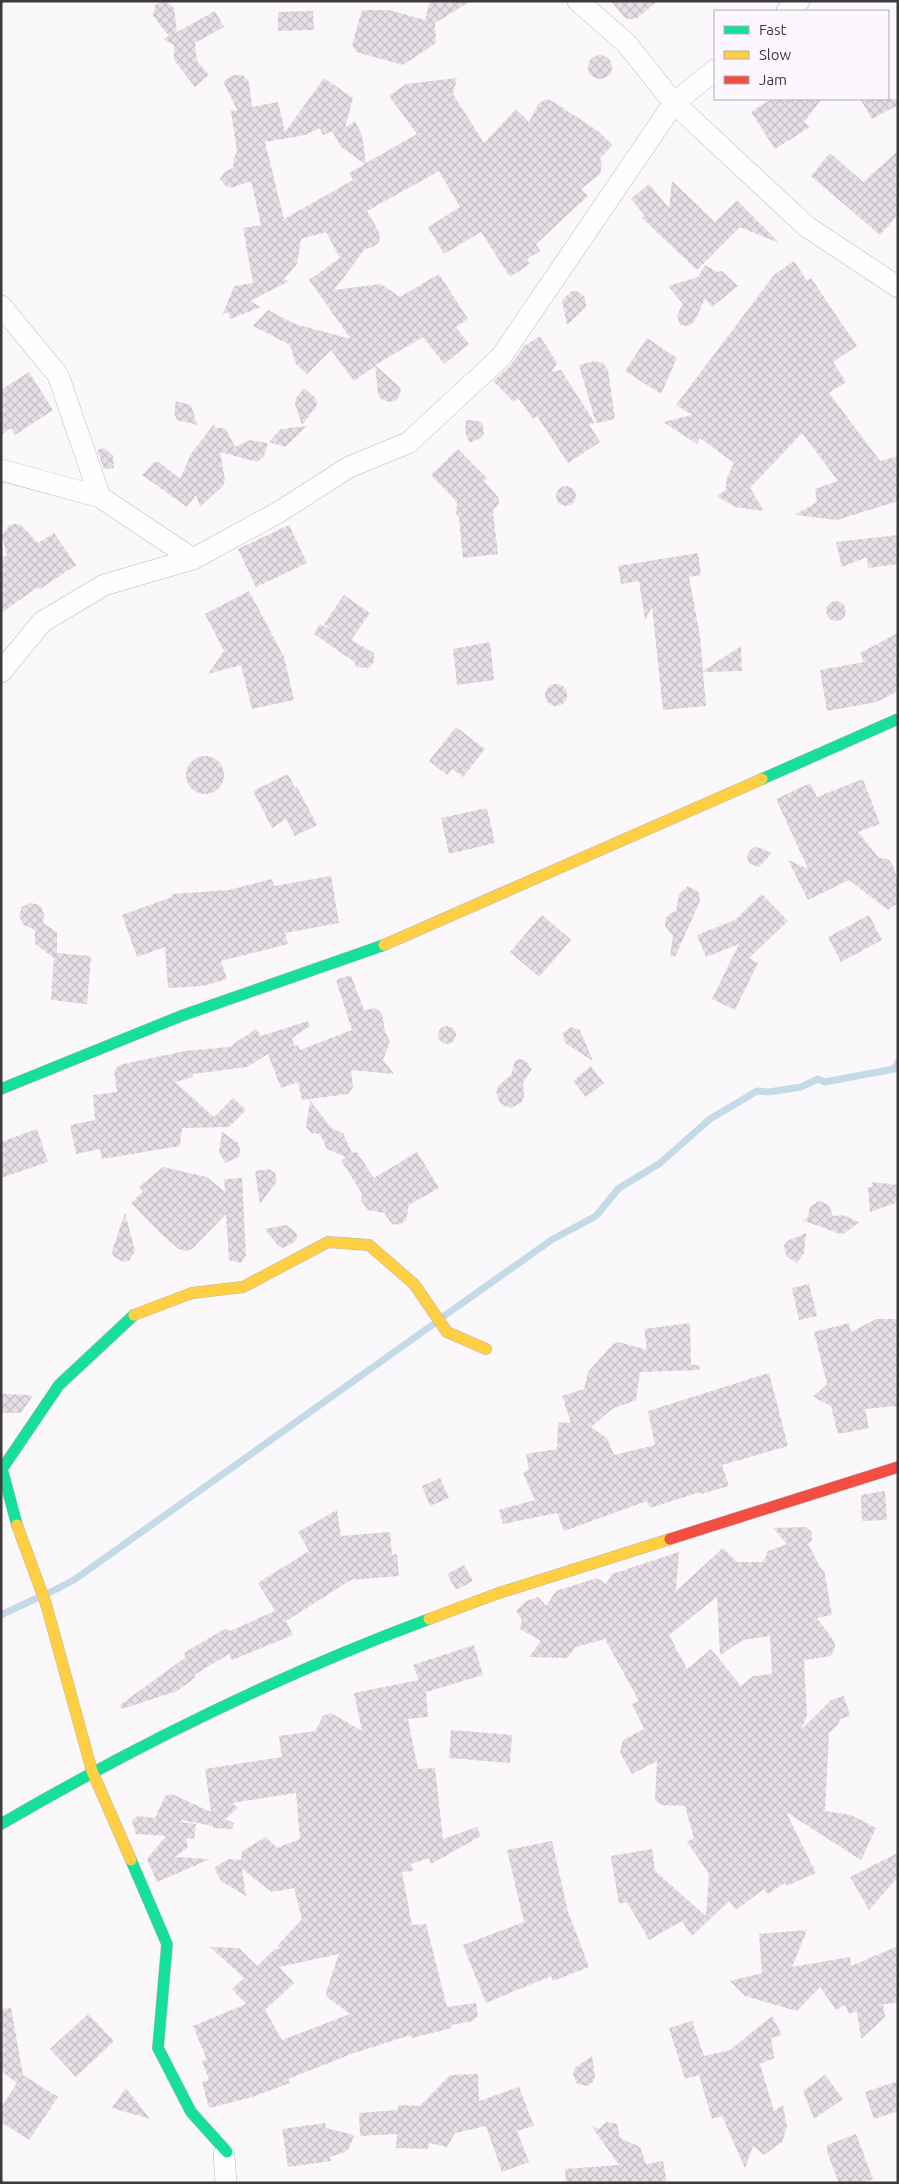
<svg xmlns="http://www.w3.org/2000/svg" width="899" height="2184" font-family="Ubuntu,sans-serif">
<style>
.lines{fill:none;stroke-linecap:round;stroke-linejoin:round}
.stream{stroke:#c4dae7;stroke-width:7}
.building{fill:url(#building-cross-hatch);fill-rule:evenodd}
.street-casing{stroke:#b9b7ba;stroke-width:22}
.fast-casing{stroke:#b9b7ba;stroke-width:12}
.slow-casing{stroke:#b9b7ba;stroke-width:12}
.jam-casing{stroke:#b9b7ba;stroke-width:12}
.street{stroke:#fefeff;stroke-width:21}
.fast{stroke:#16e098;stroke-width:11}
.slow{stroke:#ffcf43;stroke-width:11}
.jam{stroke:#f24e42;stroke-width:11}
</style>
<defs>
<pattern id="building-cross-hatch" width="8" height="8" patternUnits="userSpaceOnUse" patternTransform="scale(1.25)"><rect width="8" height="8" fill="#e6dee4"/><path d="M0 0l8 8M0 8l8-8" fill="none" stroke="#c6bfc4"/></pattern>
</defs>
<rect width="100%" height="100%" fill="#fbf8fc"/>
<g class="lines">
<path class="stream" d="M444,1316l109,-77 43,-23 23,-28 40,-24 51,-45 47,-28 12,1 32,-5 17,-8 7,3 69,-13 4,-7
M47,1594l27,-14 361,-257
M1,1615l36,-17"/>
</g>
<path class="building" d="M165,1l9,7 3,24 38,-21 9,16 -29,16 2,18 12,14 -14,12 -21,-27v-15l-11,-6 6,-3 -16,-20 2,-11 5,-3z
M430,1h41l-36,22 1,20 -33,22 -47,-13 -4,-7 10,-35h27l36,10z
M611,1h47l-21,17 -6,1 -6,-1z
M313,11l1,19 -36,1v-19z
M588 67a12 12 0 1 1 24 0a12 12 0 1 1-24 0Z
M234,75h9l6,7 3,25 26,-5 7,30 39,-54 29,20 -8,30 10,-7 7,14 4,28 51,-29 -28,-38 17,-12 51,-6 -4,16 31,49 32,-34 13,13 10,-19 8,-4 7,3 44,29 15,14 -13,13 2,7 -2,9 -19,15 7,7 -52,48 4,7 -13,8 3,5 -20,13 -29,-45 -37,22 -16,-27 32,-20 -21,-36 -72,40 13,23 -1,8 -6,5 -8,2 -31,41 47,-6 19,13 39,-23 29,45 -12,8 13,17 -25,20 -21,-27 -48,28 25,22 1,5 -4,8 -9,2 -8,-4 -2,-4 -3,-28 -21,15 -23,-31 -24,24 -11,-10 -6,-19 -37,-19 15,-16 27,14 56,15 -42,-59 31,-22 -14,-26 -25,7 -4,25 -13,15 5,2 -39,20 11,6 -31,12 -1,-7 -6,2 11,-28 19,-3 -10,-55 18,-3 -10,-44 -20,7 -5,-2 -6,-7 5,-8 8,-3 1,-10 3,-6 -6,-41 6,-1 -14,-29zM320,128l3,7 9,-4 9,16 24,17 -16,9 4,7 -69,39 -19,-77 40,-7z
M771,99h51l-18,23 6,5 -35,22 -24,-37z
M860,99h38v6l-26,14z
M898,151v64l-18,20 -69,-59 19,-23 33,29z
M672,181l43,41 22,-22 42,43 -39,-16 -43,43 -55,-52 3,-2 -14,-17 18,-15 20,24z
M794,261l13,20 4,-3 46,68 -24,16 13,20 -17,11 51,68 18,-5v45l-61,19 -42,-5 22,-13 -2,-13 23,-8 -36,-48 -52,55 14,23 -29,-4 -18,-11 9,-6v-10l8,-17 -34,-25 -3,6 -34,-22 29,-7 -16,-10 98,-130z
M705,265l12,7 5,-1 16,15 -26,21 -7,-8 -11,23 -6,4 -8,-1 -3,-10 6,-11 -15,-18 30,-9z
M572,291h5l8,6 1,10 -19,18 -5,-25z
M540,336l17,27 -5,9 9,-2 34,53 -6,1 11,18 -32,21 -31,-47 -4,3 -15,-21 -4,4 -21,-21 17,-15 14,-20z
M647,338l30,20 -16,36 -36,-23z
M594,361l9,2 5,7 7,49 -19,4 -17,-58z
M29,372l24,38 -38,25 -4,-7 -10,7v-45z
M304,388l11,9 2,5 -1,5 -14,18 -7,-21 1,-6z
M176,401l15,4 6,20 -20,-5 -3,-7z
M466,420l13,1 4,3 1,10 -3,4 -11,5 -5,-11z
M214,424l1,4h8l4,3 8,16 15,-7 18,3 -4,13 -7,6 -37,-10 5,28 -2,6 -23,21 -4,-12 -9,12 -45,-32 12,-13h5l21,17 11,-25z
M307,426l-22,21 -16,-5 12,-13z
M104,448l9,7 1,13 -10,1 -7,-19z
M458,449l29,29 -3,3 14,16 1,6 -6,9 5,42 -35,4 -4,-40 -3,-4 1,-12 -26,-27z
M556 496a10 10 0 1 1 20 0a10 10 0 1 1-20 0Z
M15,524l6,1 17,18 16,-10 22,32 -36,24 -2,-2 -37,26v-54l6,-4 -5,-19 7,-11z
M289,525l18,38 -51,24 -18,-38z
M898,535v29l-30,4 -1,-11 -25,10 -6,-25z
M698,553l3,22 -12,2 11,59 3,35 38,-25 1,25 -39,1 3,34 -43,4 -11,-103 -7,13 -6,-39 -18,3 -3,-18z
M249,591l35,66 10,43 -42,9 -11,-44 -33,9 16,-23 -19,-37z
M344,595l26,18 -19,27 23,13v9l-5,6 -12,-1 -4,-6 -39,-27 6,-10 16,8 -12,-8z
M826 611a10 10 0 1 1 20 0a10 10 0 1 1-20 0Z
M898,633v58l-21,11 -50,9 -7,-41 44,-8 -4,-9z
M490,642l4,38 -37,5 -4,-36z
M545 695a11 11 0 1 1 22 0a11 11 0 1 1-22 0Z
M456,727l29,22 -22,28 -11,-8 -5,6 -18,-14z
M186 775a19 19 0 1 1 38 0a19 19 0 1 1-38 0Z
M288,774l7,14 2,-1 20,38 -22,11 -9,-17 -14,9 -19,-37z
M863,779l17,45 -22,8 21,26 9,1 4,4 6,17v23l-10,7 -39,-30 -41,20 -20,-40 20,9 -32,-70 34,-16 7,14z
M487,808l8,35 -46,11 -8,-36z
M757,847l15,6 -13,14 -9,-3 -3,-5 1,-6 4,-5z
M331,876l8,47 -54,10 3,11 -67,17 6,18 -24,7 -35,2 -3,-41 -28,10 -15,-42 50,-18v-3l57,-4 43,-11 2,7z
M688,886l11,6 1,9 -25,56 -5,-2 3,-19 -8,-10v-6l4,-6 7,-3 3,-17z
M762,894l26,27 -39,37 9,5 -23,47 -23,-11 27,-55 -33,13 -9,-22 38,-15z
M30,903l10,2 4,9 -1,9 14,9v21l34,3 -4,48 -36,-4 3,-42 -19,-14v-14l-11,-5 -5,-9 3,-9z
M542,915l29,25 -32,37 -29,-25z
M869,915l13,25 -41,22 -13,-25z
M351,975l13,35 11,-2 7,5 3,18 5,11 -7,18 11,14 -43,-4 2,17 -5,7 -46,6 -4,-18 -17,6 -13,-34 -21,13 -54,7v3l-18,5 39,35 19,-19 13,12 -17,17 -47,1 -2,18 -78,13 -2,-10 -24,5 -6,-29 25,-5 -2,-25 24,-3 -3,-21 5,-6 66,-14 44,-4 27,-18 5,7 47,-15 2,5 -18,12 2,8 4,-1 2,5 52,-20 -16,-50z
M438 1035a9 9 0 1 1 18 0a9 9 0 1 1-18 0Z
M571,1027l9,3 13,31 -28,-18 -2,-10z
M519,1059l6,1 7,9 -9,14 1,13 -2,6 -11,6 -6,-2 -5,-3 -4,-12 3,-6 12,-10 4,-14z
M591,1066l13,17 -18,14 -13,-16z
M310,1100l21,28 12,5 9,20 4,-2 18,27 43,-26 22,36 -30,17 -3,15 -6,5 -8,-1 -8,-11 -16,-3 -7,-9 1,-7 -21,-34 5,-3 -19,-8 -7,-15 -9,-1 -5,-6z
M37,1129l11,33 -47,16v-36z
M222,1132l16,11 2,6 -1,8 -14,6 -6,-11z
M163,1167l44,10 18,15 -1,-13 18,-1 4,77 -5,8 -12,-3 -3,-46 -34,35 -6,2 -7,-2 -17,-14 -31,-32 12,-11 -4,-5z
M269,1169l6,4 2,8 -17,23 -5,-33z
M872,1182l26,3v17l-28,10 -2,-25h5z
M819,1201l10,4 4,11 10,-1 16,7 -14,11 -5,1 -38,-14 5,-1 3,-12z
M125,1213l10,38 -6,10 -6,1 -10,-6 -1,-5z
M286,1225l10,7 1,6 -1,3 -13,7 -5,-2 -13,-17z
M806,1233l-2,20 -7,10 -11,-7 -2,-10 3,-5z
M809,1284l8,32 -18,4 -7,-32z
M876,1319h22v87l-33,3 4,19 -31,6 -7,-28 -18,-9 14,-13 -13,-52 35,-9 2,9z
M690,1323l1,41 9,2 -1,4 -59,2 -4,28 -24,9 -21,18 16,11 7,17 41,-10 -7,-34 121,-38 19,73 -66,19 7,21 -28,8 -1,-2 -50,16 -3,-7 -83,30 -7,-18 -54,11 -4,-14 36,-10 -12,-27 6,-3 -3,-16 31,-5 1,-27 13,1 -9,-27 22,-7 4,-17 25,-28 6,-2 28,8 -3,-21z
M1,1394l29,1 2,2 -11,16h-20z
M440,1478l9,20 -19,8 -8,-20z
M885,1491l2,29 -25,1 -1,-26z
M337,1510l4,26 49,-4 2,23 5,-1 2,22 -48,4 -65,41 7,14 -61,25 -3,-6 -35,21 2,2 -19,14 -55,18 -2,-4 66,-48 -2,-4 42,-25 4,3 45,-20 -17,-28 51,-32 -11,-19z
M806,1527l6,5v8l-4,4 14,26 2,-1 8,46 -15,3 17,23 1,6 -4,9 -27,4 3,56 -6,14 30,-30 13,-4 6,20 -10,3 -2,6 -9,8 -4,78 26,4 25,13 -15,32 -75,-48 30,61 -29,13 -2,-3 -17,11 -4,-5 -28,21 -7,-9 -37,35 -10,-15 -33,19 -22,-38 -8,2 -8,-48 41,-7 3,22 51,45 3,-42 -22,-32 7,-4 -9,-32 -24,-1 -6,-5 2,-39 -25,13 -12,-21 3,-13 21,-11 -12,-25 7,-3 -34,-62 -29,8 -9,11 -38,-1 12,-16 -21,-12 2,-9 -6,-9 10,-10 12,-4 8,9 10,-15 41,-13 9,6 6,-10 67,-22 -3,39 47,-43 14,14h26l5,-11 19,-7 -14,-16zM717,1597l3,58 23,-15 27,-4 2,38 -19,2 -12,10 -30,-37 -24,20 -18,-34z
M464,1565l9,16 -17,9 -9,-16z
M474,1645l9,30 -57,17 2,25 -20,2 10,50 17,-1 8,71 34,-12 4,9 -50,28 -2,-6 -18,6 2,7 -11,1 10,53 14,-1 21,83 29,-4 2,13 -5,5 -22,4 1,3 -40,10 -1,-3 -57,18 -66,26 2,4 -37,14 -44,11 -7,-26 7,-2 -7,-19 5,-1 -14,-34 53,-22 -14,-15 12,-11 -34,-31 29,1 18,18 18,-17h6l-4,-3 25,-27 -8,-31 -22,4 -30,-23 4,27 -25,-15 -7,-13 14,-9 13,1 1,-9 24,-14 11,11 23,-9 -4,-46 -64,10 6,5 -13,11 9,4 -2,6 -19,-1v-2l-32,-6v2l15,2 -2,15 -8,-1 2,9 -13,10 35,2 -53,23 -10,-23 19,-23 -30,-2 -4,-14 6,-4 17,2 10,-22 7,-2 39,18 -6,-43 77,-12 -3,-21 36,-5 8,-15 8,-3 31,18 -8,-38 65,-13 -6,-15zM339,1954l-13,38 1,5 23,17 -68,26 -17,-30 29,-27 -15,-16z
M451,1730l61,5 -2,28 -61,-5z
M552,1841l16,71 21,55 -36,14 -2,-5 -65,27 -23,-58 61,-23 -17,-72z
M898,1853v24l-29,33 -19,-33z
M807,1930l-15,37 58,-10 1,9 47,-20v57l-15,1 2,13 -24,22 -4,-28 -8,3 -4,-9 -9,5 -16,-23 -23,24 -52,-15 -15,-15 32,-8 -3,-39z
M11,2008l12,67 35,22 -29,43 -28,-18v-15l16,-24 -16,-12v-62z
M88,2014l26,27 -38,36 -26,-28z
M772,2016l10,19 -11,3 3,20 -14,6 14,47 9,-6 4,22 -5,15 -18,13 -11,-9 -8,22 -23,-52 -10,3 -13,-44 -14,4 -16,-51 23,-7 12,35 26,-6z
M592,2056l3,21 -2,5 -5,4 -11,-2 -4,-10 2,-6z
M478,2074l1,27 40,-14 15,39 -17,5 12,31 -27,10 -16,-46 -31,7 -8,14 -18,-4 -1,6 -32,-1 1,-14 -37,2 -1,-23 39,-3v-5l22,1 30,-31z
M825,2075l18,24 -29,20 -11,-28z
M898,2081v30l-24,8 -9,-27z
M126,2088l24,31 -38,-11z
M606,2122l11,2 3,14 20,9 6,17 17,-3 4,22h-101l-1,-14 54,-4 -27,-38 7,2z
M325,2123l1,5 28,7 -4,12 -3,4 -17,6 1,4 -43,6 -6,-38z
M856,2134l17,45 -10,4h-24l-12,-31v-7z"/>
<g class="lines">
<defs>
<path id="street" d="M578,1l48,42 48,60 132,123 92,61
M787,11l12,-10
M1,306l57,69 42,122
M1,470l99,27 93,62
M1,672l41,-50 62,-37 89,-26 86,-47 70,-45 59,-24 93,-86 173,-254 41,-33
M224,2155l2,28"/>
<path id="fast" d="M762,779l136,-60
M1,1089l180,-73 203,-71
M17,1525l-15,-56 57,-84 75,-70
M1,1824c136,-79 280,-150 428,-205
M131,1860l36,84 -9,104 33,64 36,40"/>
<path id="slow" d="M384,945l378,-166
M134,1315l58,-22 51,-6 85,-45 41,3 45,39 33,48 39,17
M17,1525l29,79 46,167 39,89
M429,1619l67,-25 174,-55"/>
<path id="jam" d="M670,1539l228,-72"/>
</defs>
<use href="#street" class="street-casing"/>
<use href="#fast" class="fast-casing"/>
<use href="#slow" class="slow-casing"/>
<use href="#jam" class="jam-casing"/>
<use href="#street" class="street"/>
<use href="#fast" class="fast"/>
<use href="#slow" class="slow"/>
<use href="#jam" class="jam"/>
</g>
<rect width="899" height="2184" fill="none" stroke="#3c3a3d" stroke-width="5"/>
<rect x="714" y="10" width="175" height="90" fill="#fcf6fe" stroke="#afabb1"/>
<rect x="724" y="26" width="25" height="8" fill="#16e098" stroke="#afabb1"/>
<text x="759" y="35" font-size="15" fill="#3c3a3d">Fast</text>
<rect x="724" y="51" width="25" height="8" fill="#ffcf43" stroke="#afabb1"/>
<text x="759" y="60" font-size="15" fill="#3c3a3d">Slow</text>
<rect x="724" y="76" width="25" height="8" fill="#f24e42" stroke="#afabb1"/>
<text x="759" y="85" font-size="15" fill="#3c3a3d">Jam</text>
</svg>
